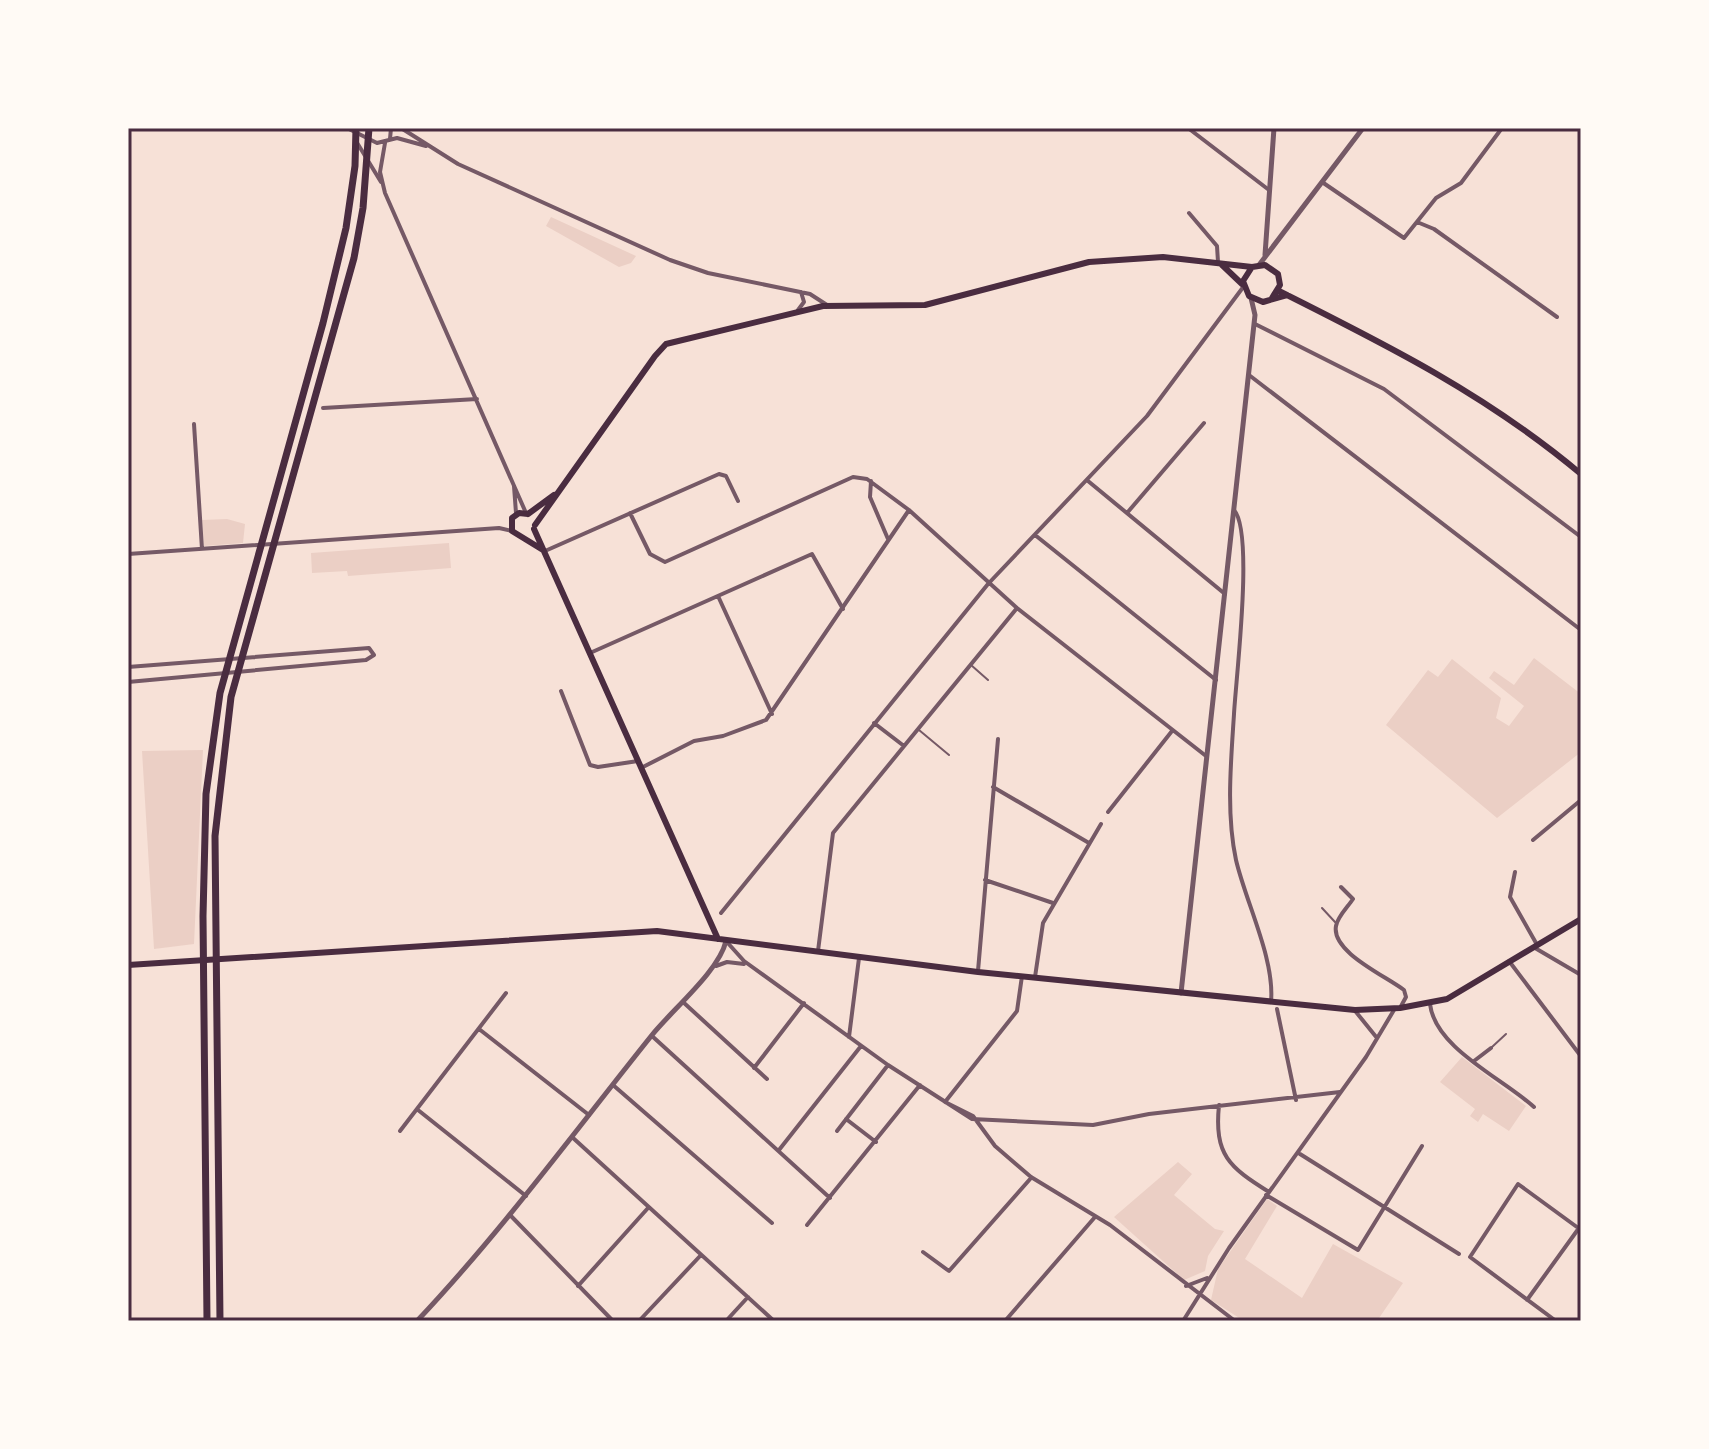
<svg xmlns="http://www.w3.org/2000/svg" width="1709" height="1449" font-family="Commissioner,sans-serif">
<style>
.green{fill:#ebcfc5}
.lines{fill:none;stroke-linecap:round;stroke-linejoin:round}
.service{stroke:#755966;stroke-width:2}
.minor{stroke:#755966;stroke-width:4}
.tertiary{stroke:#755966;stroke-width:5}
.primary{stroke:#4a2c40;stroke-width:6}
.trunk{stroke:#4a2c40;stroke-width:7}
.neatline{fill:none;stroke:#4a2c40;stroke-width:3}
</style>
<rect width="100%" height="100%" fill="#f7e1d7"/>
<path class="green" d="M551,217l85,39 -5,7 -12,4 -73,-41z
M227,519l18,5 -2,19 -39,3 -2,-26z
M449,543l2,25 -103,8 -1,-5 -35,2 -1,-20z
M1534,658l47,36v58l-84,66 -111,-93 42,-55 10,7 14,-18 49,39 -5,20 13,8 15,-20 -35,-28 5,-7 20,14z
M203,750l-9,194 -40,5 -12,-198z
M1462,1057l64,49 -17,25 -26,-17 -5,8 -8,-6 5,-7 -35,-27z
M1178,1162l14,12 -18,21 41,34 9,2 -16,25 -3,15 -21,9 -70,-63z
M1267,1199l10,7 -32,53 57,39 31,-54 70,39 -26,38h-133l-33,-21 7,-31z"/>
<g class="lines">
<path class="service" d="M971,665l17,15
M919,730l30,25
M1322,908l13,14
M1492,1047l14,-13"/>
<path class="minor" d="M347,128l30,15 20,-5 29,8
M401,128l57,36 212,96 38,13 102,21 17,11
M1188,128l81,62
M390,139l1,-11
M356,141l25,41
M385,143l-5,29 5,21 141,320
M1322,182l82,56 32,-40 25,-15 41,-55
M1189,213l28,33 1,16
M1417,222l17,7 123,88
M798,310l6,-8 -3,-10
M1255,324l129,65 197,148
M1249,375l332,255
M323,408l154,-9
M194,424l8,125
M871,481l-1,16 18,42
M1088,481l137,113
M514,486l2,27
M1234,510c20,22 2,167 0,204 -3,47 -8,100 2,146 10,43 39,99 35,142
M630,513l20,41 15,8 188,-85 14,2 42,31 108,98 189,148
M1127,513l77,-90
M1035,535l181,145
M545,551l174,-77 7,2 12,25
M128,554l371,-26 13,3
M718,596l54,118
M590,653l222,-99 31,55
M128,667l241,-19 5,7 -8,5 -238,22
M561,691l29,74 8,2 40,-6
M874,723l30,23
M641,768l53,-27 29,-5 43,-16 143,-210
M993,787l96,56
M1108,812l64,-81
M1533,840l48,-40
M1515,872l-5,25 26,46
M985,880l68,23
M1341,887l12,12c-6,9 -15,17 -17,27 -5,26 50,50 68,64l2,7 -6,11
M721,913l267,-329 159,-168 97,-130
M726,941l18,20 144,104 84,54 121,6 56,-11 191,-22
M1535,948l46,27
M818,951l15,-118 184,-225
M1509,961l71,94
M716,966l11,-4 17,2
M978,971l20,-232
M1022,976l-5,35 -72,91 28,14 22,30 36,31 79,48 125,96
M1035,977l8,-54 58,-99
M683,1002l84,77
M1430,1004c5,44 72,74 104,103
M1277,1009l19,91
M1356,1012l21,26
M479,1029l110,86
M652,1036l178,162
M849,1037l10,-79
M1474,1061l17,-13
M754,1068l50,-65
M613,1085l159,138
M1219,1105c-5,50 10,62 50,87
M418,1110l108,86
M846,1119l30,23
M400,1131l106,-138
M837,1131l51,-66
M572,1137l202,184
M779,1150l82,-104
M1300,1154l159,100
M1266,1195l92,55 64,-104
M511,1216l102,105
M807,1225l113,-140
M923,1252l26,19 82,-93
M578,1286l70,-78
M1186,1286l21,-8
M1527,1300l52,-72
M639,1321l62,-66
M726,1321l22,-24
M1005,1321l90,-104
M1183,1321l46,-73 137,-191 28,-47
M1556,1321l-86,-64 48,-73 63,46"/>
<path class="tertiary" d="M1265,255l9,-127
M1259,265l104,-137
M1181,993l74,-678 -4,-17
M417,1321c85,-90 158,-190 235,-286 21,-26 67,-64 74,-94"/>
<path class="primary" d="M1221,264l21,20
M1279,291c108,54 208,104 302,183
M1272,298l8,-13 -2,-11 -13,-9 -13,2 -9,14 6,15 14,6 24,-7
M528,514l-9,-1 -7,5v13l31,19
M528,514l26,-19
M535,525l120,-169 11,-12 157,-38 102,-1 164,-43 74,-5 89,10
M534,529l184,410
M128,965l529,-34 321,41 377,38 45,-2 47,-9 134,-80"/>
<path class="trunk" d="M207,1321l-4,-405 3,-122 14,-101 103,-370 23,-95 9,-62 1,-38
M220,1321l-5,-485 16,-139 123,-439 9,-50 6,-80"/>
</g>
<rect width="1709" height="1449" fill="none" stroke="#fffaf5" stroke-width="260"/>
<rect x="130" y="130" width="1449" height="1189" class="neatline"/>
</svg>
